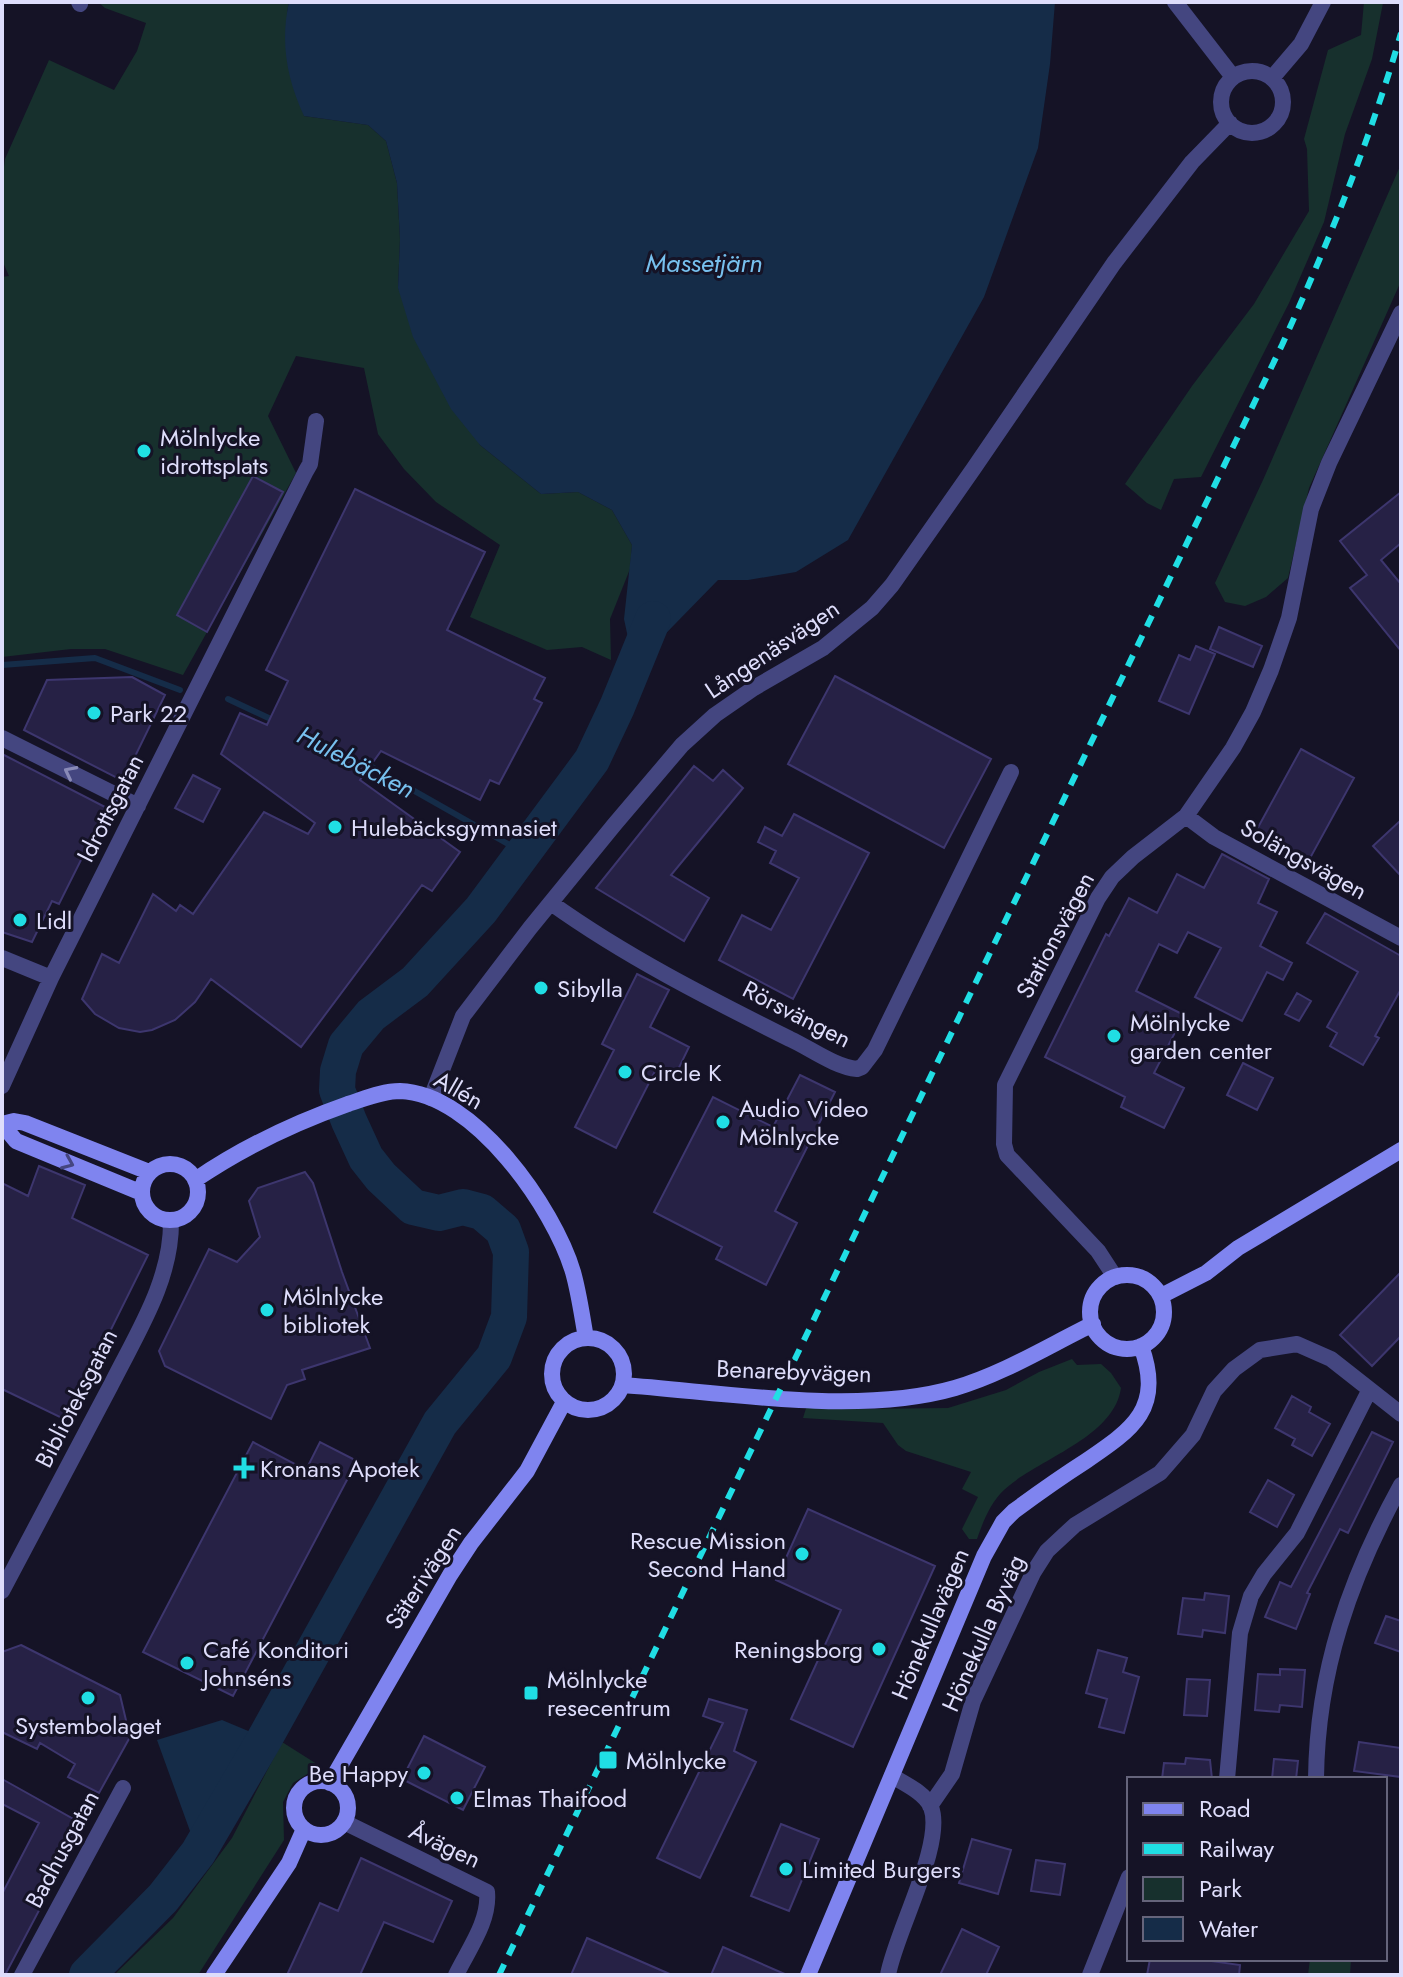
<svg xmlns="http://www.w3.org/2000/svg" width="1403" height="1977" font-family="Jost,sans-serif">
<style>
.green{fill:#17302d}
.water{fill:#152c48}
.lines{fill:none;stroke-linecap:round;stroke-linejoin:round}
.stream{stroke:#152c48;stroke-width:6}
.river{stroke:#152c48;stroke-width:36}
.building{fill:#262145;stroke:#3d366e;stroke-width:2}
.street{stroke:#444680;stroke-width:16}
.secondary{stroke:#7f84ef;stroke-width:16}
.rail{stroke:#20dee4;stroke-width:6;stroke-dasharray:12 10;stroke-linecap:butt}
.oneway{stroke:#898ab7}
.oneway2{stroke:#454680}
.poi-dot{fill:#20dee4;stroke:#151326;stroke-width:3}
.labels{text-anchor:middle;dominant-baseline:central;stroke-width:6;stroke-linejoin:round;paint-order:stroke}
.poi-label{font-size:24px;fill:#deddfb;stroke:#151326;text-anchor:start}
.street-label{font-size:24px;fill:#deddfb;stroke:#151326}
.water-label{font-size:26px;font-style:italic;fill:#77c0ee;stroke:#151326}
</style>
<rect width="100%" height="100%" fill="#151326"/>
<path class="green" d="M98,2h191l-2,11 17,103 64,9 18,16 11,42 3,56 -2,49 82,157 61,49 37,-2 34,18 20,35 -2,24 -20,50 1,41 -29,-13 -35,3 -77,-33 30,-72 -64,-43 -32,-33 -26,-35 -14,-66 -68,-12 -28,60 28,57 -113,202 -78,-26h-34l-69,8v-380l7,-1 -7,-16v-78l3,-23 44,-99 65,30 23,-39 9,-28 -41,-15z
M1364,2l19,1 -11,56 -27,75 -21,88 -35,81 -88,174 -27,2 -13,31 -14,-7 -22,-19 67,-98 62,-82 55,-93 -2,-62 -3,-10 24,-89 33,-15z
M1401,164v117l-92,207 -21,90 -22,19 -21,9 -20,-4 -10,-19 48,-103z
M1072,1359l5,6 24,-1 10,9 10,15c-7,50 -84,71 -117,102 -14,13 -21,32 -27,49h-8l-7,-10 16,-32 -16,-8 9,-17 -65,-21 -8,-6 -15,-22 -80,-5 4,-13 57,4 84,-1 58,-18 33,-18z
M282,1742l38,24 -27,17 -10,19 1,38 -86,135h-84l59,-57 59,-80z
M1310,1959h41l-1,16h-42z"/>
<path class="water" d="M289,2h766l-5,62 -12,84 -54,149 -136,243 -52,32 -48,8h-30l-84,86 -10,-47 8,-74 -20,-35 -34,-18 -37,2 -61,-49 -29,-36 -38,-72 -15,-49 2,-49 -3,-56 -11,-42 -18,-16 -64,-9c-17,-37 -24,-73 -15,-114z
M222,1720l43,18 -67,115 -41,-113z"/>
<g class="lines">
<path class="stream" d="M2,665l93,-7 85,32
M228,699l47,22
M365,763l159,90"/>
<path class="river" d="M87,1975l76,-77 35,-45 67,-115 175,-315 54,-66 15,-40 2,-65 -8,-22 -21,-18 -19,-5 -24,6 -26,-6 -32,-30 -15,-19 -17,-37 -12,-31 1,-19 8,-26 25,-30 44,-33 66,-72 111,-150 25,-53 36,-88"/>
</g>
<path class="building" d="M253,476l30,16 -76,140 -30,-17z
M355,489l130,63 -38,78 98,48 -11,21 8,4 -43,81 -9,-4 -10,20 -99,-49 -21,29 100,72 -28,39 -10,-6 -121,162 -90,-68 -16,23 -20,18 -23,10 -12,2 -21,-4 -24,-14 -13,-15 20,-45 17,9 34,-69 23,17 4,-6 13,9 71,-102 44,22 7,-11 -94,-69 19,-41 27,12 21,-44 -22,-11z
M1401,492v51l-20,17 20,24v67l-51,-63 17,-13 -27,-34z
M1219,627l43,19 -9,21 -43,-18z
M1196,646l19,8 -26,60 -30,-13 20,-46 11,5z
M835,676l156,83 -47,89 -156,-84z
M132,677l33,18 -42,86 -99,-51 23,-50z
M1301,749l53,29 -45,82 -53,-29z
M2,754l105,54 -48,96 -7,-3 -20,41 -30,-10z
M694,766l19,15 10,-11 20,18 -72,87 38,23 -25,43 -88,-53z
M193,775l27,14 -17,33 -28,-14z
M794,814l75,39 -76,146 -74,-39 23,-45 29,15 28,-52 -29,-15 6,-12 -18,-9 7,-15 17,9z
M1401,820v56l-28,-30z
M1222,854l47,25 -11,24 19,9 -17,34 32,17 -9,17 -16,-8 -25,49 -47,-24 26,-49 -33,-16 -11,21 -18,-9 -23,47 48,24 -30,58 30,15 -20,40 -43,-21 4,-10 -80,-40 61,-123 3,2 20,-38 28,15 20,-39 27,14z
M1325,913l76,43v33l-26,47 4,2 -16,27 -33,-19 7,-13 -10,-6 31,-55 -51,-29z
M637,974l32,16 -19,37 39,20 -15,31 -18,-9 -40,79 -41,-21 39,-77 -12,-6z
M1297,993l14,8 -12,20 -14,-7z
M1243,1063l30,15 -16,32 -30,-15z
M800,1075l35,17 -60,119 22,12 -31,62 -50,-26 6,-12 -68,-35 59,-115 60,30z
M39,1166l46,19 -13,33 76,37 -82,165 -64,-31v-206l26,13z
M305,1172l8,11 29,89 28,76 -68,22 3,9 -18,6 -16,34 -106,-53 -6,-15 50,-102 28,13 23,-25 -11,-36 9,-13z
M1401,1272v64l-29,30 -32,-31z
M1292,1396l19,11 -2,5 21,12 -18,32 -20,-11 3,-6 -20,-11z
M1372,1432l21,10 -45,91 -8,-4 -33,64 3,1 -14,35 -31,-12 15,-35 11,5z
M253,1442l53,28 14,-28 37,19 -124,235 -90,-44z
M1268,1480l26,15 -17,32 -27,-15z
M808,1509l127,57 -82,181 -62,-28 50,-109 -65,-30z
M1205,1593l24,3 -4,37 -22,-3 -1,7 -24,-3 5,-36 21,2z
M1386,1616l15,5v31l-26,-9z
M21,1645l99,50 10,42 -31,56 -31,-16 7,-13 -35,-21 -3,6 -35,-17v-80z
M1098,1650l29,8 -4,14 16,5 -15,56 -25,-6 8,-28 -21,-6z
M1280,1669l25,1 -3,37 -22,-2 -1,7 -24,-2 3,-36 22,1z
M1187,1679l23,1 -3,36 -23,-1z
M709,1699l38,11 -13,41 22,11 -56,116 -43,-20 66,-135 -20,-7z
M424,1736l61,31 -22,43 -61,-31z
M1359,1742l42,6v29l-47,-6z
M1186,1758l24,2 2,19h-50l2,-16 21,1z
M1274,1759l24,2 -2,18h-24z
M2,1779l82,46 -79,150h-3v-81l37,-71 -37,-19z
M781,1824l38,15 -30,72 -38,-15z
M972,1839l39,11 -13,44 -39,-11z
M361,1858l91,43 -19,41 -49,-20 -24,53h-73l33,-72 18,8z
M1036,1860l29,4 -5,31 -29,-4z
M962,1929l37,18 -13,28h-46z
M587,1938l85,37h-101z
M723,1947l64,28h-76z
M1150,1959h47l43,6 -1,10h-92z"/>
<g class="lines">
<path class="street" d="M79,2l1,2
M1175,2l58,75
M1221 102a31 31 0 1 1 62 0a31 31 0 1 1-62 0Z
M1272,78l29,-34 22,-42
M2,738l136,68
M1186,816l28,21 187,101
M551,903c74,53 157,95 239,136 20,9 45,28 67,30l5,-2 13,-17 136,-278
M2,958l49,20
M2,1086l49,-108 255,-507 4,-7 6,-43
M431,1098l32,-82 67,-88 84,-103 68,-80 33,-30 39,-27 69,-40 49,-40 20,-23 82,-117 140,-205 78,-101 38,-39
M1115,1277l-17,-26 -91,-96 -3,-11 1,-59 93,-187 14,-21 21,-20 53,-41 47,-68 20,-36 18,-42 18,-52 22,-109 18,-46 72,-150
M2,1591c36,-69 73,-137 109,-206 26,-52 61,-105 60,-165
M1227,1779l13,-146 11,-37 13,-22 33,-41 72,-142
M1316,1779c1,-108 34,-201 85,-294
M930,1806l22,-32 21,-73 60,-128 14,-22 28,-26 85,-52 33,-38 21,-44 20,-22 26,-19 37,-6 34,15 70,55
M344,1822l143,70c3,29 -19,58 -31,83
M22,1975l101,-187
M888,1975c7,-42 57,-131 43,-168 -6,-14 -26,-23 -39,-31
M1090,1975l39,-98"/>
<path class="secondary" d="M2,1124l14,17 126,52
M2,1124l12,-3 11,2 124,49
M142 1192a28 28 0 1 1 56 0a28 28 0 1 1-56 0Z
M195,1180c47,-32 99,-57 153,-76 16,-5 34,-13 52,-13 74,2 154,117 173,181 6,21 9,44 13,66
M1090 1312a37 37 0 1 1 74 0a37 37 0 1 1-74 0Z
M1161,1296l45,-23 32,-25 163,-98
M552 1374a36 36 0 1 1 72 0a36 36 0 1 1-72 0Z
M622,1385c101,7 236,31 333,3 48,-14 93,-42 138,-64
M294 1808a27 27 0 1 1 54 0a27 27 0 1 1-54 0Z
M330,1783l120,-208 21,-32 56,-72 37,-69
M214,1975l75,-112 15,-34
M808,1975l176,-419 19,-34 11,-11c23,-17 47,-34 72,-50 47,-32 78,-53 55,-115"/>
<path class="rail" d="M499,1975l783,-1630c46,-102 88,-204 119,-312"/>
</g>
<defs><path id="oneway-chevron" d="M-2-3.5L2.5 0L-2 3.5" fill="none" stroke-width="1.6" stroke-linecap="round" stroke-linejoin="round" transform="scale(2)"/></defs>
<use class="oneway" href="#oneway-chevron" transform="translate(70 772) rotate(-153)"/>
<use class="oneway2" href="#oneway-chevron" transform="translate(68 1163) rotate(23)"/>
<g class="poi-dot">
<circle cx="144" cy="451" r="8"/>
<circle cx="94" cy="713" r="8"/>
<circle cx="335" cy="827" r="8"/>
<circle cx="20" cy="920" r="8"/>
<circle cx="541" cy="988" r="8"/>
<circle cx="1114" cy="1036" r="8"/>
<circle cx="625" cy="1072" r="8"/>
<circle cx="723" cy="1122" r="8"/>
<circle cx="267" cy="1310" r="8"/>
<path d="M240 1456h8v8h8v8h-8v8h-8v-8h-8v-8h8z"/>
<circle cx="802" cy="1554" r="8"/>
<circle cx="879" cy="1649" r="8"/>
<circle cx="187" cy="1663" r="8"/>
<rect x="523" y="1685" width="16" height="16" rx="4"/>
<circle cx="88" cy="1698" r="8"/>
<rect x="598" y="1750" width="20" height="20" rx="4"/>
<circle cx="424" cy="1773" r="8"/>
<circle cx="457" cy="1798" r="8"/>
<circle cx="786" cy="1869" r="8"/>
</g>
<g class="labels">
<g class="poi-label">
<text x="160" y="437">Mölnlycke<tspan x="160" dy="28">idrottsplats</tspan></text>
<text x="110" y="713">Park 22</text>
<text x="351" y="827">Hulebäcksgymnasiet</text>
<text x="36" y="920">Lidl</text>
<text x="557" y="988">Sibylla</text>
<text x="1130" y="1022">Mölnlycke<tspan x="1130" dy="28">garden center</tspan></text>
<text x="641" y="1072">Circle K</text>
<text x="739" y="1108">Audio Video<tspan x="739" dy="28">Mölnlycke</tspan></text>
<text x="283" y="1296">Mölnlycke<tspan x="283" dy="28">bibliotek</tspan></text>
<text x="260" y="1468">Kronans Apotek</text>
<text x="786" y="1540" text-anchor="end">Rescue Mission<tspan x="786" dy="28">Second Hand</tspan></text>
<text x="203" y="1649">Café Konditori<tspan x="203" dy="28">Johnséns</tspan></text>
<text x="863" y="1649" text-anchor="end">Reningsborg</text>
<text x="547" y="1679">Mölnlycke<tspan x="547" dy="28">resecentrum</tspan></text>
<text x="88" y="1725" text-anchor="middle">Systembolaget</text>
<text x="626" y="1760">Mölnlycke</text>
<text x="408" y="1773" text-anchor="end">Be Happy</text>
<text x="473" y="1798">Elmas Thaifood</text>
<text x="802" y="1869">Limited Burgers</text>
</g>
<g class="street-label">
<text transform="translate(772 649) rotate(-34)">Långenäsvägen</text>
<text transform="translate(110 808) rotate(-63)">Idrottsgatan</text>
<text transform="translate(1304 859) rotate(29)">Solängsvägen</text>
<text transform="translate(1055 935) rotate(-62)">Stationsvägen</text>
<text transform="translate(797 1014) rotate(27)">Rörsvängen</text>
<text transform="translate(459 1090) rotate(30)">Allén</text>
<text transform="translate(794 1371) rotate(2)">Benarebyvägen</text>
<text transform="translate(76 1398) rotate(-63)">Biblioteksgatan</text>
<text transform="translate(423 1577) rotate(-57)">Säterivägen</text>
<text transform="translate(930 1624) rotate(-67)">Hönekullavägen</text>
<text transform="translate(983 1633) rotate(-66)">Hönekulla Byväg</text>
<text transform="translate(445 1845) rotate(25)">Åvägen</text>
<text transform="translate(62 1849) rotate(-62)">Badhusgatan</text>
</g>
<g class="water-label">
<text x="704" y="263">Massetjärn</text>
<text transform="translate(356 762) rotate(27)">Hulebäcken</text>
</g>
</g>
<rect width="1403" height="1977" fill="none" stroke="#deddfb" stroke-width="8"/>
<rect x="1127" y="1777" width="260" height="184" fill="#151326" stroke="#65647b" stroke-width="2"/>
<rect x="1143" y="1803" width="40" height="12" fill="#7f84ef" stroke="#65647b" stroke-width="2"/>
<text x="1199" y="1817" font-size="24" fill="#deddfb">Road</text>
<rect x="1143" y="1843" width="40" height="12" fill="#20dee4" stroke="#65647b" stroke-width="2"/>
<text x="1199" y="1857" font-size="24" fill="#deddfb">Railway</text>
<rect x="1143" y="1877" width="40" height="24" fill="#17302d" stroke="#65647b" stroke-width="2"/>
<text x="1199" y="1897" font-size="24" fill="#deddfb">Park</text>
<rect x="1143" y="1917" width="40" height="24" fill="#152c48" stroke="#65647b" stroke-width="2"/>
<text x="1199" y="1937" font-size="24" fill="#deddfb">Water</text>
</svg>
